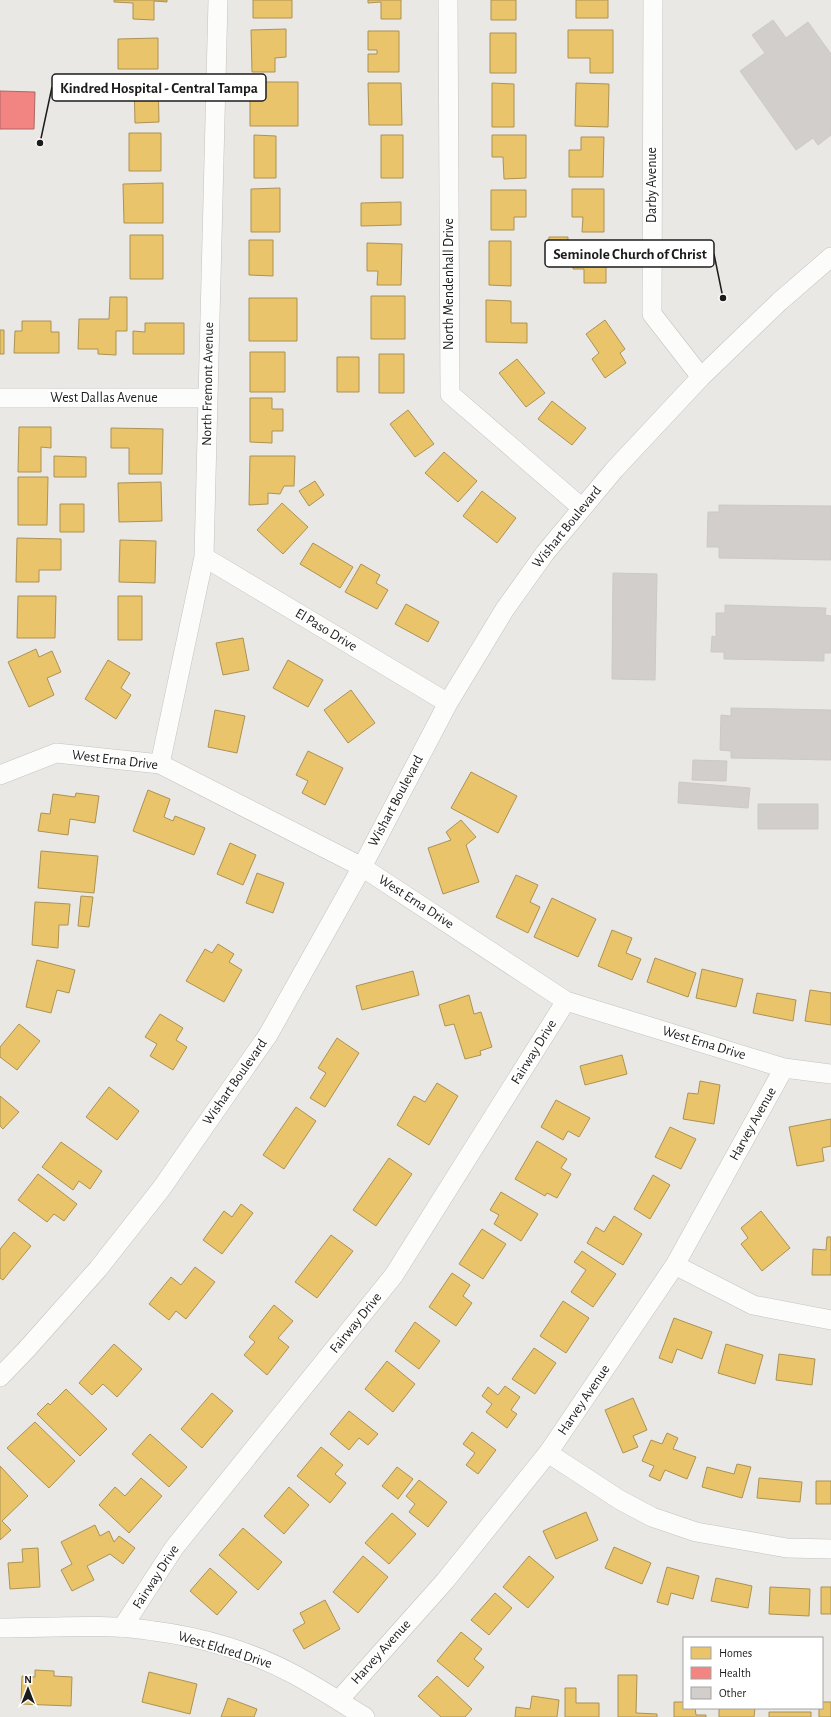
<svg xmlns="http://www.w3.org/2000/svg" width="831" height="1717" font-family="'Alegreya Sans',sans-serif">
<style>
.homes{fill:#e9c46a;stroke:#ac9253}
.health{fill:#f28482;stroke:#b26563}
.building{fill:#d1cecb;stroke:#cdcac5}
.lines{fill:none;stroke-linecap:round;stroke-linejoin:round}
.minor-casing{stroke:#c3c2c0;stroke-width:20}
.minor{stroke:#fcfcfb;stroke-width:19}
.labels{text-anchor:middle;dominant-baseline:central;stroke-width:4;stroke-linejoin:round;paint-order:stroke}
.street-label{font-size:14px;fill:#1c1c1c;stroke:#fff}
.leader{fill:none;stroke:#1c1c1c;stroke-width:1.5}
.callout-dot{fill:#1c1c1c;stroke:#fff;stroke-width:1.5}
.callout{fill:#fff;stroke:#1c1c1c;stroke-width:1.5}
.callout-label{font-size:15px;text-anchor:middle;font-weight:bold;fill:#1c1c1c}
</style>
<rect width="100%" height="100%" fill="#eae8e4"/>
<path class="homes" d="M114,0h53v2l-13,-1v19l-21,-1v-16l-19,-1z
M253,0h39v18h-39z
M368,0h33v19h-20v-17l-13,1z
M491,0h25v20h-25z
M576,0h32v18h-32z
M286,29v28l-11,1v14h-23l-1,-42z
M568,30h45v43h-23v-15h-22z
M368,31h31v41h-31v-18h9v-4h-9z
M490,33h26v40h-26z
M158,38v31h-40v-30z
M158,77l1,45 -24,1 -1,-45z
M250,82h48v44h-48z
M368,83h33l1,42h-33z
M492,83l22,1v43h-22z
M576,83l33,1 -1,43 -33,-1z
M129,133h32v38h-32z
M254,135l22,1v42h-22z
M381,135h22v43h-22z
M492,135h34v43l-22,1 -1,-22h-11z
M581,137h23l-1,40h-34v-27h12z
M163,183v40h-39l-1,-39z
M280,188v44h-29v-43z
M572,189h32v43h-22l1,-15h-11z
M491,190h35v27h-12v13h-23z
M401,202v23l-40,1v-23z
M130,235h33v44h-33z
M549,237h19l-1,20h-19z
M249,240h24v36l-24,-1z
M489,241h22v45l-22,-1z
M574,241l32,1v41h-22v-14h-11z
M367,243l35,1 -1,41h-24l1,-14h-11z
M371,296h34v43h-34z
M110,297h17v34h-11v24l-18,-1v-5h-20l1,-30h30z
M249,298h48v43h-48z
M486,300l25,1v22h16v20l-41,-1z
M605,320l20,29 -5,4 6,10 -21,15 -13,-19 7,-6 -13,-19z
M22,321h29v11h8v21h-45l1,-22h7z
M145,323h39v31h-51v-23l12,1z
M0,330h4v24h-4z
M250,352h35v40h-35z
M379,354h25v39h-25z
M337,357h22v35h-22z
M517,359l28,34 -19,14 -27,-34z
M250,398h22v11h11v22h-11v12l-22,-1z
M552,401l34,27 -14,17 -34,-26z
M408,410l26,34 -19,13 -25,-33z
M19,427h32v21l-10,-1v25h-23z
M111,428l52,1 -1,45h-33v-26h-18z
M444,452l33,29 -19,21 -33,-29z
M54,456l32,1v20h-32z
M250,456h45l-1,30h-10l-4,8 -12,-1v11l-19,1z
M18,477h30l-1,48h-29z
M315,481l9,14 -15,11 -10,-15z
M161,482l1,39 -43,1 -1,-39z
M482,491l34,27 -19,25 -34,-27z
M282,503l26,24 -25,27 -26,-24z
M60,504h24v28h-24z
M17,538l44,1v31h-22v12h-23z
M120,540l36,1 -1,42 -36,-1z
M313,543l40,24 -13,21 -40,-24z
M361,564l19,11 -4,8 12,7 -11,19 -32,-17z
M18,596h38l-1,42h-38z
M118,596h24v44h-24z
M406,604l33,18 -11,20 -33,-18z
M243,638l6,32 -26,5 -7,-32z
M36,649l3,8 13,-6 9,21 -14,6 7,17 -25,12 -21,-45z
M108,660l22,13 -9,15 10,7 -15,24 -31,-20z
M288,660l35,20 -15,27 -35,-19z
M351,690l24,33 -27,20 -24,-33z
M215,710l30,6 -8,37 -29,-6z
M308,751l35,17 -18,37 -23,-12 6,-12 -12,-6z
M471,772l46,24 -19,37 -47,-25z
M148,790l22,9 -6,18 9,4 2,-5 30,12 -11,27 -61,-24z
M76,793l23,3 -4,27 -25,-4 -2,16 -30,-4 3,-18 9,1 3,-20 22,3z
M461,820l15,17 -10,8 13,37 -36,12 -15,-46 23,-8 -5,-8z
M230,843l26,12 -13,30 -26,-11z
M41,851l57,5 -4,37 -56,-5z
M257,873l27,10 -11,30 -27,-10z
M516,875l22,10 -8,17 10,5 -12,26 -32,-16z
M81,896l12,1 -4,30 -11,-1z
M552,898l44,21 -18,38 -44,-20z
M35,902l35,2 -2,21h-9l-1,23 -26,-3z
M612,930l20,8 -6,15 15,6 -9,21 -34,-14z
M218,944l16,10 -5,8 13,8 -18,32 -38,-21 19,-32 7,4z
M655,958l41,15 -8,24 -41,-15z
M37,960l38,10 -6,23 -12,-3 -6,23 -25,-6z
M702,969l41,10 -7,28 -40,-9z
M413,971l6,24 -57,15 -6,-24z
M810,990l21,3v32l-26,-4z
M757,993l39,7 -3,21 -40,-8z
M469,995l5,19 7,-2 11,35 -12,4 1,4 -16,4 -11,-35 -9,2 -6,-21z
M160,1014l23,14 -7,12 11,7 -14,23 -23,-14 7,-12 -12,-7z
M19,1024l21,17 -23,29 -17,-13v-10z
M337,1038l22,15 -34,54 -15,-9 16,-25 -8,-5z
M622,1055l5,19 -42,11 -5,-19z
M700,1081l20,4 -6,39 -31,-5 5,-26 10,1z
M437,1083l21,13 -29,49 -32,-20 17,-29 11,6z
M109,1087l30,24 -22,29 -31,-23z
M0,1096l19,16 -16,17 -3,-3z
M556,1100l34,18 -11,19 -11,-6 -5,9 -22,-13z
M296,1107l20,14 -32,48 -21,-14z
M831,1119v27l-9,2 2,13 -27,5 -8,-39z
M670,1127l26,12 -15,30 -26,-12z
M537,1141l30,18 -6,9 10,6 -14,24 -10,-5 -2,3 -30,-17z
M61,1142l41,29 -12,18 -11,-8 -6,9 -31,-23z
M389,1158l23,16 -36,52 -23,-16z
M38,1174l39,30 -13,17 -10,-7 -7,8 -29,-22z
M653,1175l17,10 -20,34 -16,-10z
M501,1192l37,22 -17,27 -27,-17 5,-9 -9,-5z
M241,1204l12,9 -31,41 -19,-14 21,-29 8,6z
M761,1211l29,37 -28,23 -21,-27 7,-6 -7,-10z
M614,1216l28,18 -19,31 -36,-22 9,-16 8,5z
M482,1229l24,15 -23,35 -24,-15z
M14,1232l17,14 -28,34 -3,-2v-29z
M331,1235l22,16 -36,47 -22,-16z
M827,1237h4v38h-19l1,-26 13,1z
M582,1251l34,23 -23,33 -22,-15 15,-22 -12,-8z
M195,1267l20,15 -29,37 -10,-8 -7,9 -20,-16 22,-27 10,8z
M452,1273l18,12 -7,11 9,7 -16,23 -27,-19z
M563,1301l26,17 -23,35 -26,-17z
M274,1305l19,16 -15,17 11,9 -22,28 -23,-20 11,-13 -6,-5z
M674,1318l38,14 -10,27 -25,-10 -5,14 -13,-5z
M415,1322l25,19 -21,28 -24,-18z
M114,1344l28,25 -25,28 -14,-13 -11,11 -13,-12z
M726,1344l37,11 -8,29 -37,-11z
M534,1348l22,15 -21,31 -23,-15z
M779,1354l36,5 -3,26 -36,-5z
M387,1361l28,23 -22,28 -28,-23z
M505,1386l15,11 -9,13 6,4 -10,14 -21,-16 6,-8 -10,-8 6,-9 10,8z
M66,1389l41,40 -27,27 -43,-42 11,-11 2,2z
M212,1393l21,18 -31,37 -21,-19z
M633,1398l14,32 -14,6 5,11 -15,6 -18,-43z
M349,1411l29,23 -10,11 -9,-7 -10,12 -19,-16z
M35,1422l40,39 -26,27 -42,-40z
M472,1432l24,18 -18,24 -12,-9 9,-12 -12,-9z
M667,1433l11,5 -5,11 23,8 -9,22 -22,-9 -5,11 -11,-5 5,-10 -12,-5 9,-21 11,4z
M150,1434l37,33 -18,20 -37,-33z
M321,1447l22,18 -8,9 11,9 -16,20 -33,-27z
M737,1464l14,3 -9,31 -40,-11 5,-20 27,7z
M0,1466l28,30 -26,25 9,9 -11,10z
M397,1467l16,12 -15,20 -16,-13z
M141,1478l21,18 -33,37 -30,-28 16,-18 10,9z
M759,1478l43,4 -2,20 -43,-4z
M419,1480l28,22 -19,25 -19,-15 6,-8 -9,-8z
M816,1481h15v23h-15z
M289,1487l20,18 -25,29 -20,-18z
M586,1512l12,28 -42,19 -13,-28z
M392,1513l24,21 -27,30 -24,-21z
M95,1525l5,11 9,-5 5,11 5,-6 16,12 -12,16 -13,-10 -23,12 7,14 -22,11 -11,-21 11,-6 -11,-22z
M243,1528l39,34 -24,28 -39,-35z
M614,1547l37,16 -9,21 -37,-16z
M38,1548l2,39 -30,2 -2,-26 15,-1 -1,-13z
M363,1556l25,21 -30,36 -25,-21z
M529,1556l25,21 -26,31 -25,-21z
M667,1567l32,9 -6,23 -22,-6 -3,12 -11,-3z
M210,1568l27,24 -20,23 -27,-24z
M716,1578l36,8 -4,22 -37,-7z
M770,1587l40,2 -1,27 -40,-2z
M821,1587h10v27h-10z
M495,1593l17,15 -23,27 -18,-15z
M325,1600l15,29 -36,20 -11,-19 12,-7 -5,-10z
M461,1632l21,17 -8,10 10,8 -16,20 -31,-26z
M35,1670l19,1v5l18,1 -1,29 -50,-2 1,-28 13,1z
M149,1672l48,12 -7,30 -48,-12z
M618,1675h19l-1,38 21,1v3h-39z
M437,1676l35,33 -7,8h-24l-23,-21z
M565,1688h11v15h23v14h-34z
M532,1696l27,4 -2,17h-42l1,-10 14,2z
M228,1698l29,11 -3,8h-33z
M674,1702h10v6h11l1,7h10v2h-32z
M822,1702h9v15h-12v-9h3z
M719,1708h36l-1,9h-35z
M769,1712h42v5h-42z"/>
<path class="health" d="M0,91l35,1 -1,37h-34z"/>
<path class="building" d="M773,20l13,18 22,-16 23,32v81l-13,10 -5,-7 -17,12 -56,-79 25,-18 -13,-18z
M719,505l112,1v54l-112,-2v-11h-12l1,-35h11z
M613,573l44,1 -2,106 -43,-1z
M725,605l101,3 -1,7 6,1v37h-7v8l-100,-2v-7h-13l1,-16 4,1v-24h9z
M731,708l100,2v50l-100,-2v-7l-11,-1 1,-35 10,1z
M693,760l34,1 -1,20 -34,-1z
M679,782l71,6 -2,20 -70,-5z
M758,804h60v25h-60z"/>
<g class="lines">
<defs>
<path id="minor" d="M448,0l2,394 132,114
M653,0l-1,314 49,63
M0,398h207
M204,557l244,146
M160,764l44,-207 14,-557
M0,775l56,-22 104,11 202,103 204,134 218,67 47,6
M675,1265l78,40 78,15
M0,1377l26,-27 72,-81 63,-80 107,-154 94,-168 86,-164 57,-94 40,-56 69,-83 87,-93 78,-75 52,-45
M548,1453l72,47 32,17 44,15 91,16 44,1
M0,1628c51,0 104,-5 154,3 48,6 99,21 141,44 24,13 47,28 70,42
M122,1628l52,-80 220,-273 172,-274
M339,1700l106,-119 103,-128 127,-188 109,-197"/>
</defs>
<use href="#minor" class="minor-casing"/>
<use href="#minor" class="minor"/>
</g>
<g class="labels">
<g class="street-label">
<text transform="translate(652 185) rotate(-90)">Darby Avenue</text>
<text transform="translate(449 284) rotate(-90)">North Mendenhall Drive</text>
<text transform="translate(208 384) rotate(-89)">North Fremont Avenue</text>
<text x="104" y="398">West Dallas Avenue</text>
<text transform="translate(567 527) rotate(-51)">Wishart Boulevard</text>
<text transform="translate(326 630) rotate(31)">El Paso Drive</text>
<text transform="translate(115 760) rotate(7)">West Erna Drive</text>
<text transform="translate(396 801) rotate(-62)">Wishart Boulevard</text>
<text transform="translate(416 902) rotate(33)">West Erna Drive</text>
<text transform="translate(704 1043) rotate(17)">West Erna Drive</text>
<text transform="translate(534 1052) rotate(-58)">Fairway Drive</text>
<text transform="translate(235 1082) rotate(-55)">Wishart Boulevard</text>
<text transform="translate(753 1124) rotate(-61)">Harvey Avenue</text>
<text transform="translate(356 1323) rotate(-51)">Fairway Drive</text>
<text transform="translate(584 1400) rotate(-56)">Harvey Avenue</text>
<text transform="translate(156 1577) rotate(-57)">Fairway Drive</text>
<text transform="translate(225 1650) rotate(17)">West Eldred Drive</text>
<text transform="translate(381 1652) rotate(-48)">Harvey Avenue</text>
</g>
</g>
<path class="leader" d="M40 143L52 87M723 298L714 254"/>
<g class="callout-dot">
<circle cx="40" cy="143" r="4"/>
<circle cx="723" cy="298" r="4"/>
</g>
<g class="callout">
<rect x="52" y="74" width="214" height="27" rx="4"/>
<rect x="545" y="240" width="169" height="27" rx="4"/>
</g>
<g class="callout-label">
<text x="159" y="93">Kindred Hospital - Central Tampa</text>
<text x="630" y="259">Seminole Church of Christ</text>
</g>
<rect x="683" y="1637" width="140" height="72" fill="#ffffff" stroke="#a4a4a4"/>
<rect x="691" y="1647" width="20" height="12" fill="#e9c46a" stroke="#a4a4a4"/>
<text x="719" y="1657" font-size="12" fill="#1c1c1c">Homes</text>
<rect x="691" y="1667" width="20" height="12" fill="#f28482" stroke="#a4a4a4"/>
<text x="719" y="1677" font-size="12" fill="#1c1c1c">Health</text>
<rect x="691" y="1687" width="20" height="12" fill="#d1cecb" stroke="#a4a4a4"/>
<text x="719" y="1697" font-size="12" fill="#1c1c1c">Other</text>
<g transform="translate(28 1689)" stroke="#ffffff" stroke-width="3" paint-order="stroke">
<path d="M0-3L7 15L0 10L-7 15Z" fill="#1c1c1c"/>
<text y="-6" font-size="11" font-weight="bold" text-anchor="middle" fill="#1c1c1c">N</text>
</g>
</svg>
